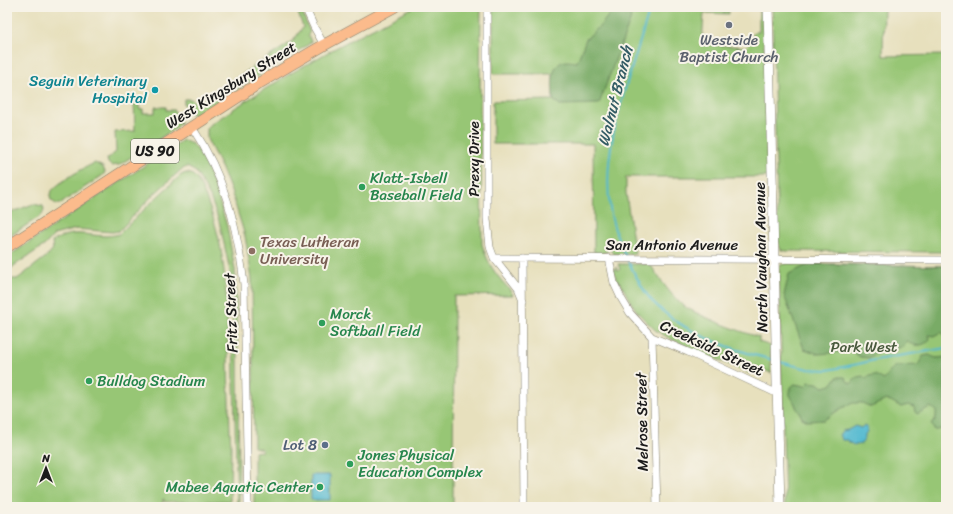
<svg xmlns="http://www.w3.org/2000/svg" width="953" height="514" font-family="Sriracha,sans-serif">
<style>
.green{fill:#97c675;stroke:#5a7148}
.forest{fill:#79ab66;stroke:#4a6441}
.water{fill:#52b9d0;stroke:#376a76}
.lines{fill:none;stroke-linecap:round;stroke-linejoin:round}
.stream{stroke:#52b9d0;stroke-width:2}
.minor-casing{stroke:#827e6c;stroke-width:8}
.tertiary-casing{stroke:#827e6c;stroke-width:10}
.primary-casing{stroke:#827e6c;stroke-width:12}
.minor{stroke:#fff;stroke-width:7}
.tertiary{stroke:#fff;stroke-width:9}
.primary{stroke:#fbbb8c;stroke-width:11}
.worship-dot{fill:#6b7280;stroke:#f7f3e8;stroke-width:1.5}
.culture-dot{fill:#0f9aa8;stroke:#f7f3e8;stroke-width:1.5}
.leisure-dot{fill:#2e9e5b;stroke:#f7f3e8;stroke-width:1.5}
.education-dot{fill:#8d6e63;stroke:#f7f3e8;stroke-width:1.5}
.service-dot{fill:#5c6f8a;stroke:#f7f3e8;stroke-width:1.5}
.labels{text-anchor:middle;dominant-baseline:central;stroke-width:4;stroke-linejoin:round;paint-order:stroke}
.shield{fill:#f7f3e8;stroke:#5e5c59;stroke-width:1}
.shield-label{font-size:14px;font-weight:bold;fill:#1c1c1c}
.worship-label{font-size:15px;fill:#5b616d;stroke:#f7f3e8}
.culture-label{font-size:15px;fill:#0d838f;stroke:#f7f3e8;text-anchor:end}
.street-label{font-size:15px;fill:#1c1c1c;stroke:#f7f3e8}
.leisure-label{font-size:15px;fill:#27864d;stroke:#f7f3e8;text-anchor:start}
.education-label{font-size:15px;fill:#785e54;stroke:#f7f3e8;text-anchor:start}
.park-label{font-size:15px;fill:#47583b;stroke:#f7f3e8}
.service-label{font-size:15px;fill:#4e5e75;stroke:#f7f3e8;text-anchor:end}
.water-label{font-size:16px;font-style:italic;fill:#325b64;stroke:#f7f3e8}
</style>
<rect width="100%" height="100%" fill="#f7f3e8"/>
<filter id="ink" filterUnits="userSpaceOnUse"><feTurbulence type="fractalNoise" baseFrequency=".025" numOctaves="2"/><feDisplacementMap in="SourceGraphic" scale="8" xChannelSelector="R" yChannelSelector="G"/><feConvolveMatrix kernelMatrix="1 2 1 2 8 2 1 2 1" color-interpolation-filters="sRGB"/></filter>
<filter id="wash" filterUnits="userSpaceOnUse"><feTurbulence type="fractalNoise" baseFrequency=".012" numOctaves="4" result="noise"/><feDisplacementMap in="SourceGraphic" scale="16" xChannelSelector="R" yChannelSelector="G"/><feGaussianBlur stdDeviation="0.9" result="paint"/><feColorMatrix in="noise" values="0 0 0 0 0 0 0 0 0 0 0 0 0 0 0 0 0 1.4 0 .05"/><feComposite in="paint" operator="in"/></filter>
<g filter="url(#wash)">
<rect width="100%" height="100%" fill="#e7e0bd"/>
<path class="green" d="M296,7h4l10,25 -2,2 3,8 -2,2 -110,69 -6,2 -4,-3 2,-1 -1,-2 -3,2 -3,-7v-5h7l4,3 6,-1 92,-60 10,-14z
M414,7h67l-1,81 2,156c4,14 10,26 20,37 4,5 8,8 11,14l-59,1 -1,211h-199v-55l8,-1v-2l-8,-2 -2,-168 -7,-43 -13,-42 -10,-25 -15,-30v-10l4,-5c64,-44 133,-82 203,-117z
M493,7h220v2h6l1,-2h2v4h7v3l-25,-1 -2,31 44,3 5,-5 2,-8 2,-2h4v-25h4l5,170h-142v16l9,61h-22l-4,-7 -2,1 1,3 -8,3 -6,-1 -1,-109h-100v-43l60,-1v-26h-60z
M772,7h112l-1,49 63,-1v197l-160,-1 -5,-1 -3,-7z
M134,101h5v8h4v4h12v-6h11v3h8l4,7 -3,2 5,2v3l-4,4 -57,37 -8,1 -3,-3 -1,-4 9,-7 -1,-20 20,-1z
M183,140l9,4 5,5 9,16 8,19 13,42 8,44 3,87 1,150h-2l-4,-173 -1,-43 -2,-20 -11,-50 -9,-24 -14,-25 -9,-5 -5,2 -29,26 -34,36 -7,1 -36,-3 -22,6 -9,10 -30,20 -8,8v-16z
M95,163l8,4 2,5 -2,3 -43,29h-4l-5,-4c-1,-3 -1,-4 -1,-6 4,-10 35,-27 45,-31z
M186,173c10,0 13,10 17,18 23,51 24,103 25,158 0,27 1,55 2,82l1,16 -1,54 -66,1v-3h-1l-1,8h-155v-225l3,-3h7l3,-2 27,-21 6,-7 -1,-7c24,-17 44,-1 67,-8l37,-36 25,-23z
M33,204l10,2 1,4 -2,5 -35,23v-24z
M787,263l159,3v241h-161l-6,-239 2,-3z
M618,264h32c9,14 18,27 30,39 13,11 61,29 79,34v5l12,4v27l-16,-7 -4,8 -78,-34 -18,-10 -17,-17 -8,-12 -10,-19h-3l-4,-14 2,2 1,-3 2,4 2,-2z
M229,504l2,3h-67v-2z"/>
<path class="forest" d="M616,7h15l-2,5 2,6 -32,86 -39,1 -7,-5c0,-11 -4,-32 9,-38 4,-2 11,0 15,0l9,-23 15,-14 10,-13 4,-1z
M809,264l137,2v71l-5,-5 -7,4 -5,-1 1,4c-5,7 -16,9 -22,2l-2,1 -3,5 -6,1 -7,3 -13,2 -8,5 -9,-1 -8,-6 -33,3 -15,-5 -20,-54 5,-21z
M929,355l7,3 10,-1v70l-8,3h-4l-3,-7 3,-1 2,-5v-7l-6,-3 -13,7 -2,-2 -1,-5 -6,-2 -7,2 -10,-6 -5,-1 -15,7 -9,-4h-9l-13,6 -16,11 -16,1 -6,-3 -3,-7 -2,-2 -3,-7 -4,-7v-8l5,-3 10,2 4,-4 8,1 7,4 7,-2 6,-8h8l2,4 4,3 6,-7 6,-1 3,3 2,-3 7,-1 9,5 7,-10 5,-4 22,-1 5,-9z"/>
<path class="water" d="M855,426l6,2 2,-2 4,1v5l-2,2c1,11 -11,15 -18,6h-5l-3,-5 3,-4 6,-1z
M311,475h19v25h-19z"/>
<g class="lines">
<path class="stream" d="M626,257c-7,-15 -14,-31 -16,-49 -10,-69 23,-135 40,-201
M628,261c7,13 14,29 24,40 30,32 79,49 122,59
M780,362l28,7 20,1 30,-6 17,-4 71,-12"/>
</g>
</g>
<g filter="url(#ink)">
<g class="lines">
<defs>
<path id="minor" d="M305,7l9,20 10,18
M487,7v212l3,28 4,11 24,30 5,12
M192,127c33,50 45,98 52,157l4,223
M494,258l452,2
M522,258l2,249
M609,258l5,25 7,15 9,15 22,24 36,15 90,42
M652,337l5,170"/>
<path id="tertiary" d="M768,7l12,500"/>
<path id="primary" d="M7,247l254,-165 63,-37 70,-38"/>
</defs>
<use href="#minor" class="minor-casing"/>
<use href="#tertiary" class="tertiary-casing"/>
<use href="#primary" class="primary-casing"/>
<use href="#minor" class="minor"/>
<use href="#tertiary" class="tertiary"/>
<use href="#primary" class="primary"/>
</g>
</g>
<circle class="worship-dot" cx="729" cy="25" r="4"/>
<circle class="culture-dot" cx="155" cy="90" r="4"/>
<g class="leisure-dot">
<circle cx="362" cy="187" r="4"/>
<circle cx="322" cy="323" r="4"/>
<circle cx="89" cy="381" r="4"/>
<circle cx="350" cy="464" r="4"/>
<circle cx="320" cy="487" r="4"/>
</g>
<circle class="education-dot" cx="252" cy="251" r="4"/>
<circle class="service-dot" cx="325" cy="445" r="4"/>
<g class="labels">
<rect class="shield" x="131" y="139" width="48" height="24" rx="3"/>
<g class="shield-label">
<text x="155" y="151">US 90</text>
</g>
<g class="worship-label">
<text x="729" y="40">Westside<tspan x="729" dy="17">Baptist Church</tspan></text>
</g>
<g class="culture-label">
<text x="147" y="81">Seguin Veterinary<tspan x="147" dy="17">Hospital</tspan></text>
</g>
<g class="street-label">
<text transform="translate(231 85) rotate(-32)">West Kingsbury Street</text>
<text transform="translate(474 159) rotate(-90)">Prexy Drive</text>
<text x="672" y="245">San Antonio Avenue</text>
<text transform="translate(761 257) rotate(-91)">North Vaughan Avenue</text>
<text transform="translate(231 313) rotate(-92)">Fritz Street</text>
<text transform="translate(712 348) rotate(25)">Creekside Street</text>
<text transform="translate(642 422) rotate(-91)">Melrose Street</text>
</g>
<g class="leisure-label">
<text x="370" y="178">Klatt-Isbell<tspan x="370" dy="17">Baseball Field</tspan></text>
<text x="330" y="314">Morck<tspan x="330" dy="17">Softball Field</tspan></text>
<text x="97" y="381">Bulldog Stadium</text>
<text x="358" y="455">Jones Physical<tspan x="358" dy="17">Education Complex</tspan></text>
<text x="312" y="487" text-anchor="end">Mabee Aquatic Center</text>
</g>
<g class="education-label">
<text x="260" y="242">Texas Lutheran<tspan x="260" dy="17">University</tspan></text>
</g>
<g class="park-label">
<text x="864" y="347">Park West</text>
</g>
<g class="service-label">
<text x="317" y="445">Lot 8</text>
</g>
<g class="water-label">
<text transform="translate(615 96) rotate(-76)">Walnut Branch</text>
</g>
</g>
<rect width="953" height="514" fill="none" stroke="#f7f3e8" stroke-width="24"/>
<g transform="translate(46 468)" stroke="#f7f3e8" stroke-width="3" paint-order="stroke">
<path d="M0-3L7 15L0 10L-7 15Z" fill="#1c1c1c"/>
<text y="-6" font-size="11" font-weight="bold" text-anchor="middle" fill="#1c1c1c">N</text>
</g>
</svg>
